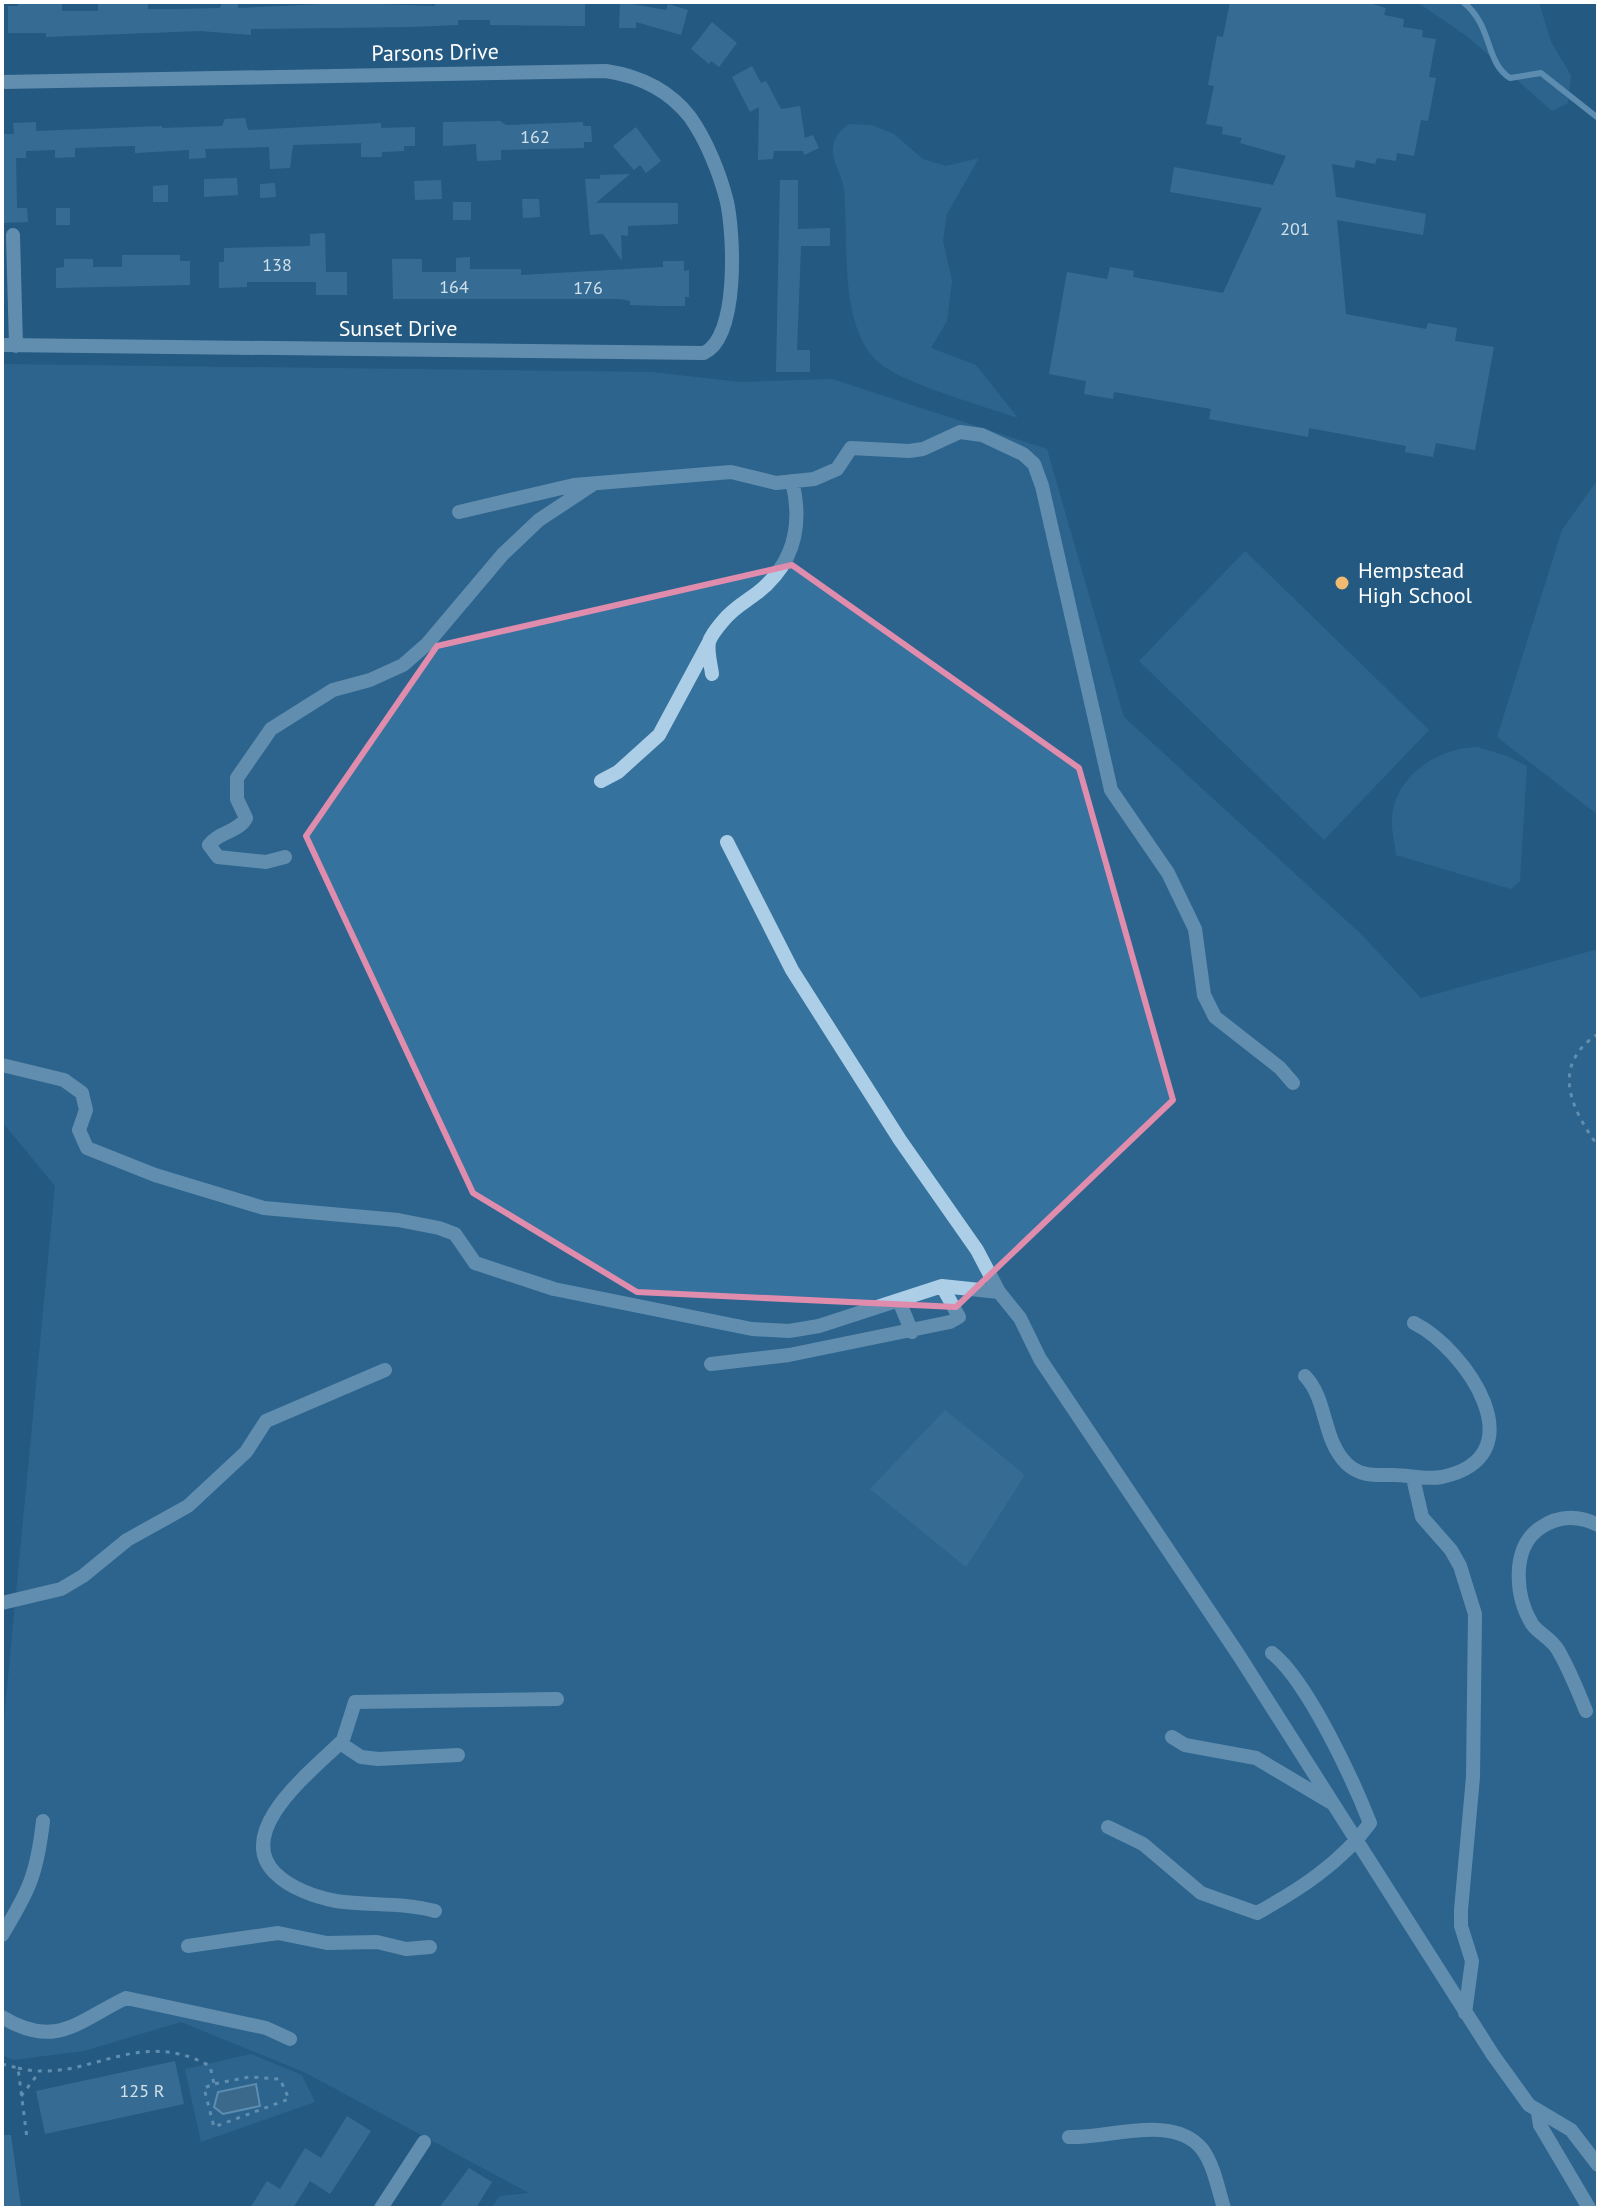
<svg xmlns="http://www.w3.org/2000/svg" width="1600" height="2210" font-family="'PT Sans',sans-serif">
<style>
.green{fill:#35729d}
.water{fill:#577d98;stroke:#a0cbe8;stroke-width:2}
.lines{fill:none;stroke-linecap:round;stroke-linejoin:round}
.stream{stroke:#a0cbe8;stroke-width:6}
.building{fill:#4d83aa}
.path{stroke:#accee7;stroke-width:3;stroke-dasharray:4 6;stroke-linecap:butt}
.minor{stroke:#accee7;stroke-width:14}
.marked{fill:none;stroke:#e08cad;stroke-width:6;stroke-linejoin:round}
.poi-dot{fill:#f1ba70;stroke:#245981;stroke-width:3}
.labels{text-anchor:middle;dominant-baseline:central;stroke-width:6;stroke-linejoin:round;paint-order:stroke}
.number-label{font-size:18px;fill:#d2e0ea}
.street-label{font-size:22px;fill:#fff;stroke:#245981}
.poi-label{font-size:22px;fill:#fff;stroke:#245981;text-anchor:start}
</style>
<rect width="100%" height="100%" fill="#245981"/>
<path class="green" d="M1417,2h122l12,40 20,33 -3,28 -16,8 -84,-74z
M849,124l23,1 22,9 29,25 23,7 33,-8 -32,56 -4,27 9,40 -5,40 -16,27 45,17 42,53c-34,-12 -118,-35 -141,-57 -39,-37 -28,-122 -33,-171 -1,-14 -12,-28 -11,-41 1,-12 7,-18 16,-25z
M2,364l650,8 88,10 92,-3 215,70 77,268 237,217 60,64 177,-49v1259h-1107l9,-12 29,-3 -225,-121 -123,-50 -97,29 -71,9 -11,-5v-315l53,-554 -53,-64z
M1598,479v336l-101,-78 65,-207z
M1245,551l184,179 -105,110 -185,-179z
M1477,747l30,9 20,10 -7,115 -9,8 -115,-34c-1,-12 -5,-26 -4,-38 4,-42 46,-69 85,-70z
M251,2054l51,21 13,27 -114,40 -16,-73z"/>
<path class="water" d="M256,2084l4,22 -37,8 -9,-7 4,-15z"/>
<g class="lines">
<path class="stream" d="M1463,2c31,25 21,59 47,76l31,-5 57,45"/>
</g>
<path class="building" d="M18,2h44v9h36v-9h50v7h30l42,-1 2,-5h16v5l108,-5 89,3v-4h150v24l-95,-1v-5h-32v5l-47,2 -160,2v6l-51,-4 -154,6v-4h-38v-27h10z
M620,2l46,8 2,-6 20,6 -7,25 -45,-13v6h-17z
M1230,2h136l20,6 -2,7 20,4 -1,8 20,3 -1,7 14,2 -7,38 7,1 -8,43 -7,-1 -7,36 -17,-3 -1,8 -19,-3 -2,6 -19,-4 -2,8 -22,-4 4,33 90,17 -3,21 -86,-15 9,94 80,15 2,-6 29,5 -2,13 39,6 -19,103 -39,-7 -3,14 -28,-5 1,-6 -97,-18 -1,9 -99,-18 2,-10 -97,-17 -1,7 -29,-5 2,-13 -37,-7 18,-102 40,7 3,-12 24,4 -1,6 90,16 39,-85 -92,-16 4,-25 99,18 13,-29 -46,-13 2,-5 -20,-4 1,-7 -17,-3 8,-38 -6,-1 9,-49 6,1z
M712,22l25,21 -18,24 -8,-6 -2,3 -18,-15z
M752,66l9,17 5,-2 15,28 19,-3 5,32 8,-3 6,13 -15,7 -1,-4h-29l-1,8 -15,1 1,-53 -9,5 -18,-35z
M245,118l3,12 133,-7v5l34,-1v19h-11v5l-22,1v5h-21v-14l-68,2 -3,23 -20,1 -1,-22 -64,2 1,9 -17,1v-9l-54,3v-7h-4l-56,2v9l-20,1v-8l-29,1v7h-10l1,50h10l1,14 -26,1v-89h12l-1,-11 23,-1v9l126,-5v2l60,-2 3,-7z
M500,121l6,4 77,-3v4h8l1,16h-8v6l-83,2v10l-24,1 -1,-17 -33,2v-24z
M636,127l25,34 -15,12 -6,-8 -6,5 -21,-24z
M630,174l-34,29h82v21l-50,2v10l-7,-1 1,26 -19,-27 -13,1 -5,-56h15v-4z
M237,178l1,17 -34,2v-18z
M441,180l1,19 -27,1 -1,-19z
M780,180h18v49l32,-1v18h-29l-4,104h13v22h-34z
M275,183l1,14 -16,1v-14z
M168,185v17h-15v-16z
M522,199h17l1,18 -17,1z
M453,202h18v18h-18z
M56,208h14v17h-14z
M325,233l1,39h21v23h-31v-13h-69v5l-28,1v-26h5v-14l86,-2v-12z
M122,255h58v6h10v24l-134,3v-20l8,-1v-8h29v8h29z
M470,257v12h51v6l142,-8v-6h21v10l5,-1v27h-4v9h-21l-34,-1v-4l-9,-2h-228l-1,-40h30v13h34v-14z
M945,1410l80,65 -59,92 -96,-78z
M175,2061l9,43 -139,30 -9,-43z
M347,2116l24,15 -41,63 -20,-13 -17,27h-43l17,-27 13,8 25,-41 16,10z
M2,2135h9l10,72 -19,1z
M469,2168l23,14 -16,26h-37z"/>
<g class="lines">
<path class="path" d="M1598,1034c-49,32 -26,76 0,112
M2,2064l16,4 9,70
M18,2068c69,17 117,-43 192,-2l4,18 -10,4 10,39 75,-28 -9,-20 -31,-2 -35,7
M21,2096l17,-22"/>
<path class="minor" d="M2,82l604,-11c33,5 63,19 84,46 17,24 30,57 37,85 7,33 12,135 -23,151l-702,-8
M13,235l3,111
M459,512l115,-27 157,-13 45,11 38,-4 23,-10 14,-21 58,3 14,-2 37,-17 22,3 41,19 11,10 8,22 69,304 57,83 27,56 9,66 11,22 65,51 13,15
M712,674c-1,-9 -5,-22 -3,-32 2,-7 9,-15 14,-21 9,-12 22,-19 34,-28 37,-29 46,-68 35,-112
M601,781l17,-9 41,-37 50,-93
M727,842l65,128 108,170 77,110 22,42 21,26 20,41 198,295 255,401 36,50 42,25 27,35
M285,857l-19,5 -48,-5 -9,-12c9,-13 30,-13 37,-27l-9,-19v-21l34,-49 62,-39 37,-10 33,-15 24,-21 76,-90 36,-34 53,-35
M2,1065l62,15 18,13 4,17 -7,20 8,18 68,27 109,33 134,12 41,8 16,6 20,29 79,26 198,40 37,2 30,-5 123,-40 57,6
M899,1301l13,31
M711,1364l78,-9 161,-33 9,-5 -17,-31
M1305,1376c23,24 17,64 42,88 14,13 29,11 46,11 16,0 32,5 49,2 97,-21 24,-128 -28,-154
M1413,1478l9,39 29,33 9,16 15,48 -2,163 -12,133v16l11,35 -7,52
M2,1603l59,-14 22,-13 44,-36 61,-34 58,-54 20,-31 119,-51
M1586,1711c-8,-20 -17,-42 -28,-61 -7,-12 -19,-16 -26,-26 -17,-28 -21,-76 8,-96 19,-13 38,-13 58,-3
M1172,1737l13,8 71,13 74,44
M342,1743l13,-41 202,-3
M1108,1827l35,17 58,49 56,20c42,-23 85,-51 113,-90 -17,-43 -63,-143 -98,-170
M435,1911c-33,-9 -66,-5 -99,-10 -21,-4 -46,-13 -61,-28 -42,-42 38,-103 65,-130l21,14 17,2 80,-4
M2,1935c27,-44 35,-61 41,-114
M188,1946l90,-13 49,10 50,-1 29,7 24,-2
M2,2017c54,33 76,4 124,-19l140,30 24,11
M1538,2113l2,12 49,83
M1069,2137c38,2 104,-24 133,12 12,16 16,40 22,59
M381,2208l43,-66"/>
</g>
<path d="M0 0H1600V2210H0ZM792,565l287,203 94,332 -217,207 -319,-15 -164,-99 -167,-357 131,-190z" fill="#245981" fill-opacity=".55" fill-rule="evenodd"/>
<path class="marked" d="M792,565l287,203 94,332 -217,207 -319,-15 -164,-99 -167,-357 131,-190z"/>
<circle class="poi-dot" cx="1342" cy="583" r="8"/>
<g class="labels">
<g class="number-label">
<text x="535" y="136">162</text>
<text x="1295" y="228">201</text>
<text x="277" y="264">138</text>
<text x="454" y="286">164</text>
<text x="588" y="287">176</text>
<text x="142" y="2090">125 R</text>
</g>
<g class="street-label">
<text transform="translate(435 52) rotate(-1)">Parsons Drive</text>
<text x="398" y="328">Sunset Drive</text>
</g>
<g class="poi-label">
<text x="1358" y="570">Hempstead<tspan x="1358" dy="25">High School</tspan></text>
</g>
</g>
<rect width="1600" height="2210" fill="none" stroke="#ffffff" stroke-width="8"/>
</svg>
